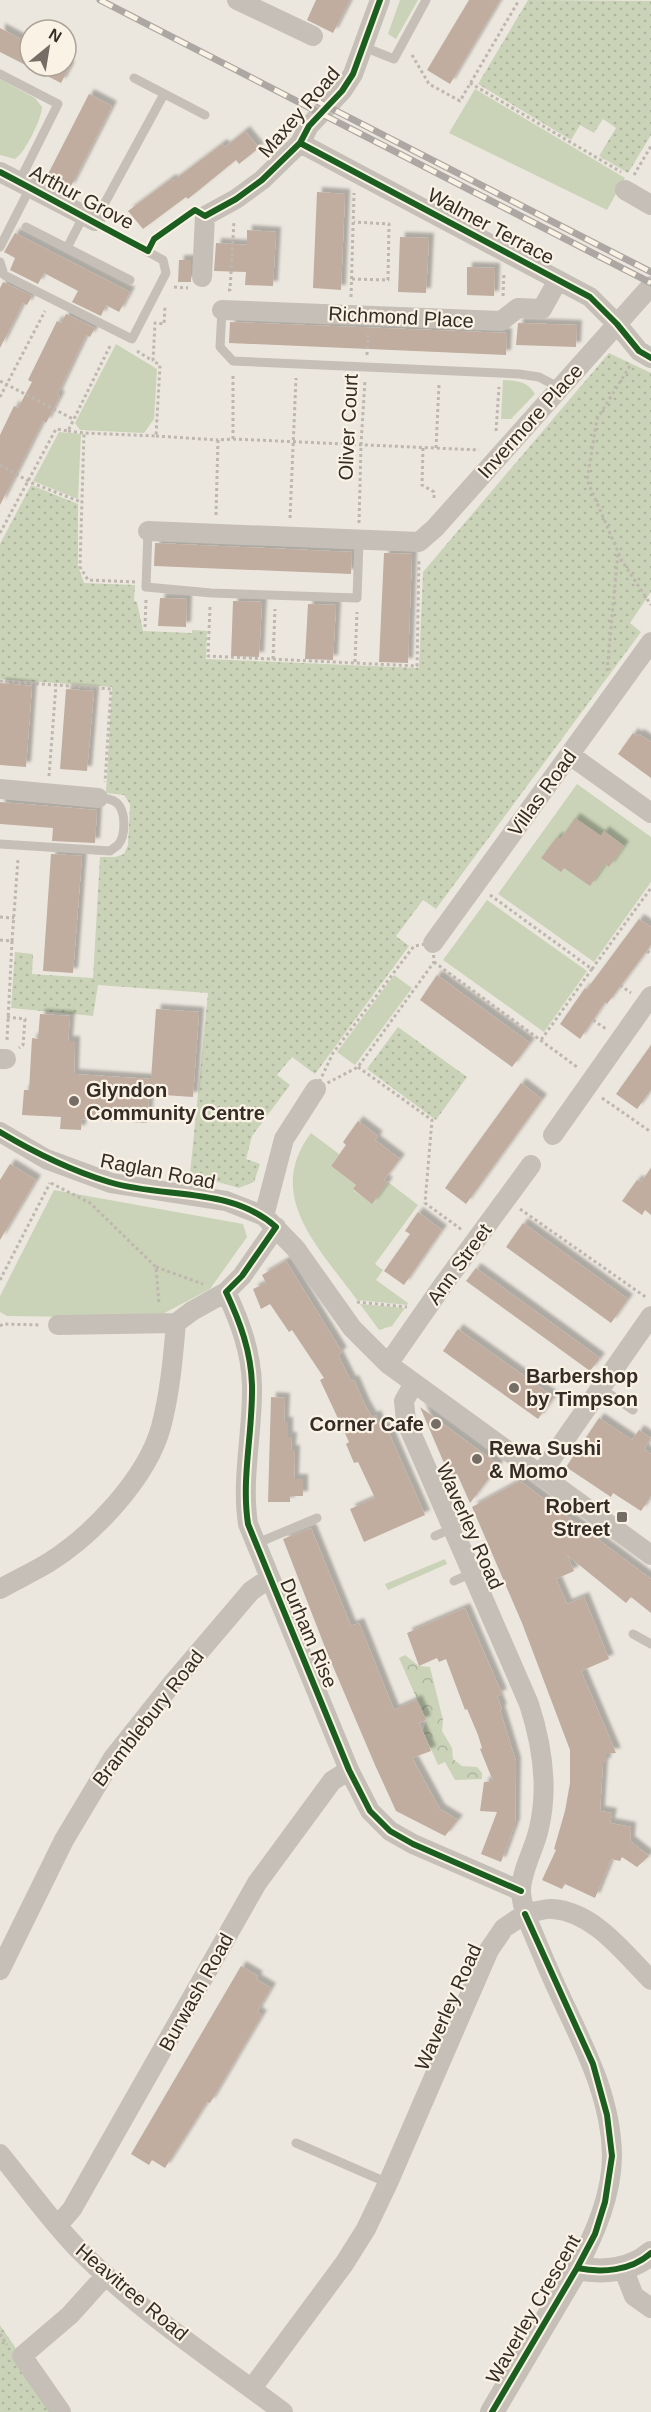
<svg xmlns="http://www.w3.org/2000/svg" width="651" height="2412" font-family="Helvetica,sans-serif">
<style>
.grass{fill:#cad3b7}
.forest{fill:url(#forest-crowns)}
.park{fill:url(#park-dots)}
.building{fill:#c1ad9f;filter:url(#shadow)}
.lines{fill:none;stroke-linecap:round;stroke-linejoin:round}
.path{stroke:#beb7af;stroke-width:3;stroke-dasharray:3 3;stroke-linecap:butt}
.service{stroke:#c5bfb7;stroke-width:9}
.minor{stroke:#c5bfb7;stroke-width:20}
.tertiary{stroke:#c5bfb7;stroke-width:24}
.rail-casing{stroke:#aca7a2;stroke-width:7}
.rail{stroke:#faf2e4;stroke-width:4.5;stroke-dasharray:14;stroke-linecap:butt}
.cycleway-casing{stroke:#faf2e4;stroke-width:10}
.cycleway{stroke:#1b5e20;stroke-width:6}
.poi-dot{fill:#756d66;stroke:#faf2e4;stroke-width:2}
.labels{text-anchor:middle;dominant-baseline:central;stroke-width:4.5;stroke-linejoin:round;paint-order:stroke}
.street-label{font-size:20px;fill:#352c26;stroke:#faf2e4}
.poi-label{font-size:20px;font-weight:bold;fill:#352c26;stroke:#faf2e4;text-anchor:start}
</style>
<defs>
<pattern id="forest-crowns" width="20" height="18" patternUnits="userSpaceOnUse" patternTransform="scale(1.5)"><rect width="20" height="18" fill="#cad3b7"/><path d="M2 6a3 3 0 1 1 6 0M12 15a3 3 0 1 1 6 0" fill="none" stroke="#aeb59d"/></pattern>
<pattern id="park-dots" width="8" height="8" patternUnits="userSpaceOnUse" patternTransform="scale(1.5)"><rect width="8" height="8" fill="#cad3b7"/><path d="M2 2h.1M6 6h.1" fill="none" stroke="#aeb59d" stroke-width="1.8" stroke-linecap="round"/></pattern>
<filter id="shadow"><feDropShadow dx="5" dy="-5" stdDeviation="1.5" flood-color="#0004"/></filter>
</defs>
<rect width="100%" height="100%" fill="#ece7de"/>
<path class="grass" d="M400,0h18l-22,39 -8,-5z
M0,79l35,19 7,9c0,11 -17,46 -27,52l-15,-4z
M475,89l150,89 -18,32 -158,-77z
M116,344l41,25 -3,50 -10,14 -64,-3 -5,-7z
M503,380c14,1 24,1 32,14l-24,25h-10z
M59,432l22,2 -3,65 -45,-18z
M577,784l74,53v45l-57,80 -96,-68z
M487,900l100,71 -43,61 -101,-72z
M394,975l18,13 -57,77 -18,-13z
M311,1133l28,21 -8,12 25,19 -3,5 19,13 16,-21 30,23 -43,59 8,6 -7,10 32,23 -1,2 -50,-5c-36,-50 -94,-104 -46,-167z
M54,1190l189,34 4,13 -37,52 -55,29 -148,-2 -7,-4v-16z
M360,1304l45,4 -13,18 -13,4z
M445,1559l2,5 -59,26 -3,-6z"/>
<path class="forest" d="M405,1655l14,11 11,1 13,53 -1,11 10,17 1,11 9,7 15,1 5,6v6l-27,1 -10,-18 -7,3 -15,-34 3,-11 -27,-62z"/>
<path class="park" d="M528,0l123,1v134l-23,38 -29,-17 17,-28 -13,-9 -9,14 -14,-8 -9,15 -93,-56z
M609,353l42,20v219l-21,31 11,9 -205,277 -13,-9 -27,36 13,10 -94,128 -23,-17 -15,18 13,10 -38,51 -6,23 14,5 -6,18 -15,6 -49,-14 18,-181 -110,-8 -5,31 -82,-8 4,-56 18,2 -1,20 61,4 7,-121h15l9,-3 4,-9 2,-41 -6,-9 -18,-2 6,-106 -112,-8v-135l31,-59 47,19v62l6,17 51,2 -1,16 3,1 6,29 49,2v-3l15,1 -1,28 213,9 4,-96z
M398,1027l69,50 -31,43 -69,-51z
M0,2325l15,22 4,15 33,50h-52z"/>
<path class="building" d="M316,0h34l-17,33 -26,-13z
M469,0h31l-50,84 -23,-14z
M0,28l30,16v22h40l-9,17 -61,-31z
M89,94l23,12 -42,82 -23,-12z
M245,131l14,17 -20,16 -3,-4 -48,39 -2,-2 -43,32 -15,-18 43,-32 2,2 49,-37 3,3z
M317,192l28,2 -4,96 -28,-2z
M247,230l29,2 -3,54 -28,-1 1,-13 -32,-1 2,-28 31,2z
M15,233l115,59 -11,20 -13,-7 -5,11 -29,-14 6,-11 -34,-18 -6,11 -28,-14 5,-12 -11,-6z
M400,237l29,1 -3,55 -28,-1z
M179,260h12v22h-13z
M467,267l28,1 -1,28 -27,-1z
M3,282l29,14 -5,9 -4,-2 -23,45v-60z
M66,314l29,14 -5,9 -4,-2 -29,60 3,1 -14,27 -3,-2 -43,84v-70l14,-29 4,2 14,-26 -4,-2 29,-59 4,2z
M230,322l277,11 -1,22 -277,-12z
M518,323l59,2 -1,22 -60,-2z
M155,543l197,9 -1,22 -197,-8z
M384,553l28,1 -4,109 -29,-1z
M160,598l27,1 -1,28 -28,-1z
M233,601l29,1 -3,55 -28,-1z
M308,604l28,1 -3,55 -28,-1z
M0,683l32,3 -6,81 -26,-2z
M66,689l28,2 -7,80 -27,-2z
M633,733l4,3 2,-2 12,8v36l-33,-24z
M0,802l97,8 -2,33 -43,-2 1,-13 -53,-4z
M575,818l26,18 3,-5 20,15 -15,21 -4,-3 -15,22 -26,-18 -3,4 -20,-14 16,-21 3,2z
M51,854l31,2 -9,117 -30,-2z
M639,919l12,8v18l-44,59 -2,-2 -25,37 -20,-15 25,-36 2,1z
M437,975l93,68 -18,24 -92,-67z
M156,1009l43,3 -6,85 -44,-3 -2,29 -65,-4 -1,11 -21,-1 1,-12 -39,-2 2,-25h5l3,-52 6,1 2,-25 30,2 -2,25h7l-1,33 77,5z
M651,1045v45l-14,19 -21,-15z
M521,1083l21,16 -76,105 -21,-16z
M358,1121l20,15 -3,4 25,19 -16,21 4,2 -16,22 -19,-15 3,-4 -25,-19 15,-21 -3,-3z
M10,1164l26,16 -36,60v-60z
M651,1168v47l-6,-5 -3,5 -20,-14 15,-21 4,2z
M418,1212l24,18 -38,55 -20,-14 26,-37 -5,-3z
M523,1223l105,76 -17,24 -105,-76z
M286,1261l56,91 -4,3 13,26 3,-1 11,25 7,12 4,-2 5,13 5,-2 39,89 -61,27 -14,-33 25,-11 -17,-36 -4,1 -8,-19 3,-2 -29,-62 4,-2 -32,-48 -3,2 -19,-28 -9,5 -8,-20 13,-6 -4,-8z
M476,1268l124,90 -10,13 -124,-90z
M458,1329l96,68 -16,22 -95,-68z
M271,1397l14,1 -1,24h4v15h4l-1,13h4l-1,29h9v17h-13v6h-22z
M420,1407l79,58 -29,38 -13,-29 -7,3z
M599,1418l33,22 7,-10 12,8 -7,11 7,5v42l-10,15 -28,-18 -2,4 -45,-30z
M520,1481l131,98v34l-20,-16 -5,6 -59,-48 7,16 -18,8 11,25 17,-7 25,62 -28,12 35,82 -10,1v9h-3l-3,48 12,2 -2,10 21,4 -1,14 19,15 -12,11 -15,-10 -2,4 -9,-2 -16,39 -30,-14 -3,5 -20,-9 14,-30 -2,-1 11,-38 5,-28v-33l-48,-127 -50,-116z
M311,1528l40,98 8,-3 35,87 23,-10 9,20 -7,3 12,28 -19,7 28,51 18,11 -13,16 -49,-25 -21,-46 -49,-115 -43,-111z
M465,1608l37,86 -5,2 5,13 -2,1 16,52 -1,62 -14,38 -20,-8 16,-42 -17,-1 4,-29 9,-1 -13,-32 2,-1 -4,-13 -11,-26 -2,1 -19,-51 -7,3 -2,-4 -18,8 -12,-33z
M241,1966l17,10 -2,3 15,9 -14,24 5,3 -52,88 -3,-1 -42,66 -13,-8 -3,5 -18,-11z"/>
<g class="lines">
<path class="path" d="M412,55l17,29 31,17 59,-101
M470,83l151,89
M634,175l17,-29
M153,241l33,-25
M352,279l36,1 1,-56 -35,-2
M174,287l14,1
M228,290h2l4,-69
M503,296l1,-24
M351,297l3,-104
M137,351l16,10
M367,355l1,-20
M630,366l-33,53 -10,61 35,81 29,44
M0,381l73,38
M0,397l45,-86
M68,431l16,2
M496,431l3,-44
M156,436l62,4
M233,439l246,11
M423,448l-1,37 12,7v8
M436,448l3,-64
M0,465l32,18 49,19
M216,515l2,-75 15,-1v-66
M290,518l6,-140
M359,523l2,-78 4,-65
M0,533l56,-104 12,2 43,-87
M135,582l-47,-2 -8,-13 4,-134 72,3 4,-71 -7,-4 2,-38 9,1 1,-17
M210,607l-2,49 209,10 2,-107
M145,627l1,-27
M273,659l2,-50
M355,662l2,-50
M607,671l11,-119
M0,681l111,8 -6,93
M49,776l7,-91
M490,895l102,74 -51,71
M0,917l14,1
M0,940l12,1 -5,99
M12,941l6,-82
M433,943l1,19 -76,105 -42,22 17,-36 81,-107z
M647,951l4,3
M434,962l143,105
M592,969l59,-81
M620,985l11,8
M7,1017l18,2 -2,26 -4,3
M593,1020l13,9
M358,1067l74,53 -7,83 37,27
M602,1098l49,34
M51,1183l39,20 66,64 3,38
M520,1209l127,89
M156,1267l47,17
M0,1280l50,-97
M357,1302l50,5
M0,1326l3,-2 38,1
M0,2334l7,11"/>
<path class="service" d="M364,47l30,12 32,-59
M0,74l58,30 -39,78
M134,78l71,37
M26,227l104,53
M0,247l30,-59
M67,248l17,-33
M0,262l4,13 128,64 34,-66 -3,-13 -61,-33 -7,-6 69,-127
M222,310l-2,37 13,14 286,13 20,3 21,11
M148,531l-2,56 65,6 146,5 2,-57
M0,844l110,7c1,-1 7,-5 8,-6 8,-9 8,-34 -1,-42 -5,-4 -12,-5 -19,-5
M601,1388l32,22
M435,1536l18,-8
M255,1544l62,-26
M454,1581l18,-8
M633,1634l18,10
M296,2143l92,40"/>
<path class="minor" d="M237,0l76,36
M300,143l290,154 27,27 22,27 12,7
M0,172l95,49
M625,190l26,15
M202,277l3,-61 31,-17 26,-19 38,-37 9,-17 33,-35 11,-17 27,-74
M222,310l279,11 17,-13 24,1 16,-29
M148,531l271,11 16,-14 216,-242
M570,755l81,58
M0,789l98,9
M433,943l218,-301
M0,1059h6
M0,1132l46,27 65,24 115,18 38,15 32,33 56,79 36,36 263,191
M553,1135l98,-139
M264,1216l20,-77 32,-50
M226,1292c14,30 25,59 26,93 1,47 -11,93 -4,139l101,246 21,41 20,20 23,13 108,47
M58,1325l118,-2 16,-12 34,-19 16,-16 34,-49
M388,1364l55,-79 88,-120
M540,1475l111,-159
M0,1589c16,-9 33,-17 48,-26 45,-28 99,-85 113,-136 9,-34 12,-69 15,-104
M0,1970l64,-130 49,-82 58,-73 80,-94 17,-12
M0,2154c27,33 52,69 82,99 60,60 133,108 201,159
M58,2225l14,-16 185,-326 75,-102 17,-11
M577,2268c18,-35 35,-73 35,-113 -1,-63 -33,-117 -58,-173 -10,-22 -19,-45 -29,-68 9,-2 20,-6 28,-5 41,3 71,44 98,71
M623,2268l11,28 17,12
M252,2388l92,-124 22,-35 22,-46 101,-233 15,-22 21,-14c-1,-7 -4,-15 -4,-23 0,-20 14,-43 18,-63 10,-42 3,-84 -10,-124l-123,-283 -2,-20 10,-18
M61,2412l-39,-56 48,-41 36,-40"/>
<path class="tertiary" d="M492,2412l85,-144c25,5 54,3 74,-15"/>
<defs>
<path id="rail" d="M100,0l551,283
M311,98l340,174"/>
</defs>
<use href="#rail" class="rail-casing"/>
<use href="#rail" class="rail"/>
<defs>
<path id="cycleway" d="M300,143l290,154 27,27 22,27 12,7
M0,172c50,26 98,53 148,79l6,-12 41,-29 10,6 31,-17 26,-19 38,-37 9,-17 33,-35 11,-17 27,-74
M0,1132c35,21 70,38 109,50 55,17 121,4 167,45l-34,49 -16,16c14,30 25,59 26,93 1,47 -11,93 -4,139l101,246 21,41 20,20 23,13 108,47
M577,2268c25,5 54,3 74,-15
M492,2412l85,-144 18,-34 10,-32 7,-46 -5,-41 -14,-51 -68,-150"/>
</defs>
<use href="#cycleway" class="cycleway-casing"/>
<use href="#cycleway" class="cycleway"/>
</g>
<g class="poi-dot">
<circle cx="74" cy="1101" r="6"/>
<circle cx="514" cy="1388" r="6"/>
<circle cx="436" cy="1424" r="6"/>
<circle cx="477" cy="1459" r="6"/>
<rect x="616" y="1511" width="12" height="12" rx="3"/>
</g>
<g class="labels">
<g class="street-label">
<text transform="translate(299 112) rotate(-49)">Maxey Road</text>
<text transform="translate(82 197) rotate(28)">Arthur Grove</text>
<text transform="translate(491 226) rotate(28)">Walmer Terrace</text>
<text transform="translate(401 317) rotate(3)">Richmond Place</text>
<text transform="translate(530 421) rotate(-48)">Invermore Place</text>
<text transform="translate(348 427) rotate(-87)">Oliver Court</text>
<text transform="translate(542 793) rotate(-54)">Villas Road</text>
<text transform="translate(158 1171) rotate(11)">Raglan Road</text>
<text transform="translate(459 1264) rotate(-54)">Ann Street</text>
<text transform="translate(470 1526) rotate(66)">Waverley Road</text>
<text transform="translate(309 1633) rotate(67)">Durham Rise</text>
<text transform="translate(148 1718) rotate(-52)">Bramblebury Road</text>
<text transform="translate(196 1992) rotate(-61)">Burwash Road</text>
<text transform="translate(448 2007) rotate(-66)">Waverley Road</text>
<text transform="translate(132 2292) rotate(40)">Heavitree Road</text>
<text transform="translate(533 2309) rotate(-60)">Waverley Crescent</text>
</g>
<g class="poi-label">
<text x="86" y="1090">Glyndon<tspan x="86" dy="23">Community Centre</tspan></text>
<text x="526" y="1376">Barbershop<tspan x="526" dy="23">by Timpson</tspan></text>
<text x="424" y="1424" text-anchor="end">Corner Cafe</text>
<text x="489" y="1448">Rewa Sushi<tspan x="489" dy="23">&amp; Momo</tspan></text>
<text x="610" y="1506" text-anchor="end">Robert<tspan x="610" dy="23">Street</tspan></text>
</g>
</g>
<g transform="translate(48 48) rotate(30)"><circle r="28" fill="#faf2e4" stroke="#aba398" stroke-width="1.5"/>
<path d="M0-4.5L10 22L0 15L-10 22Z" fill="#756d66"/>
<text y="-9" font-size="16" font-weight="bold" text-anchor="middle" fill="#352c26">N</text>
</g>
</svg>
